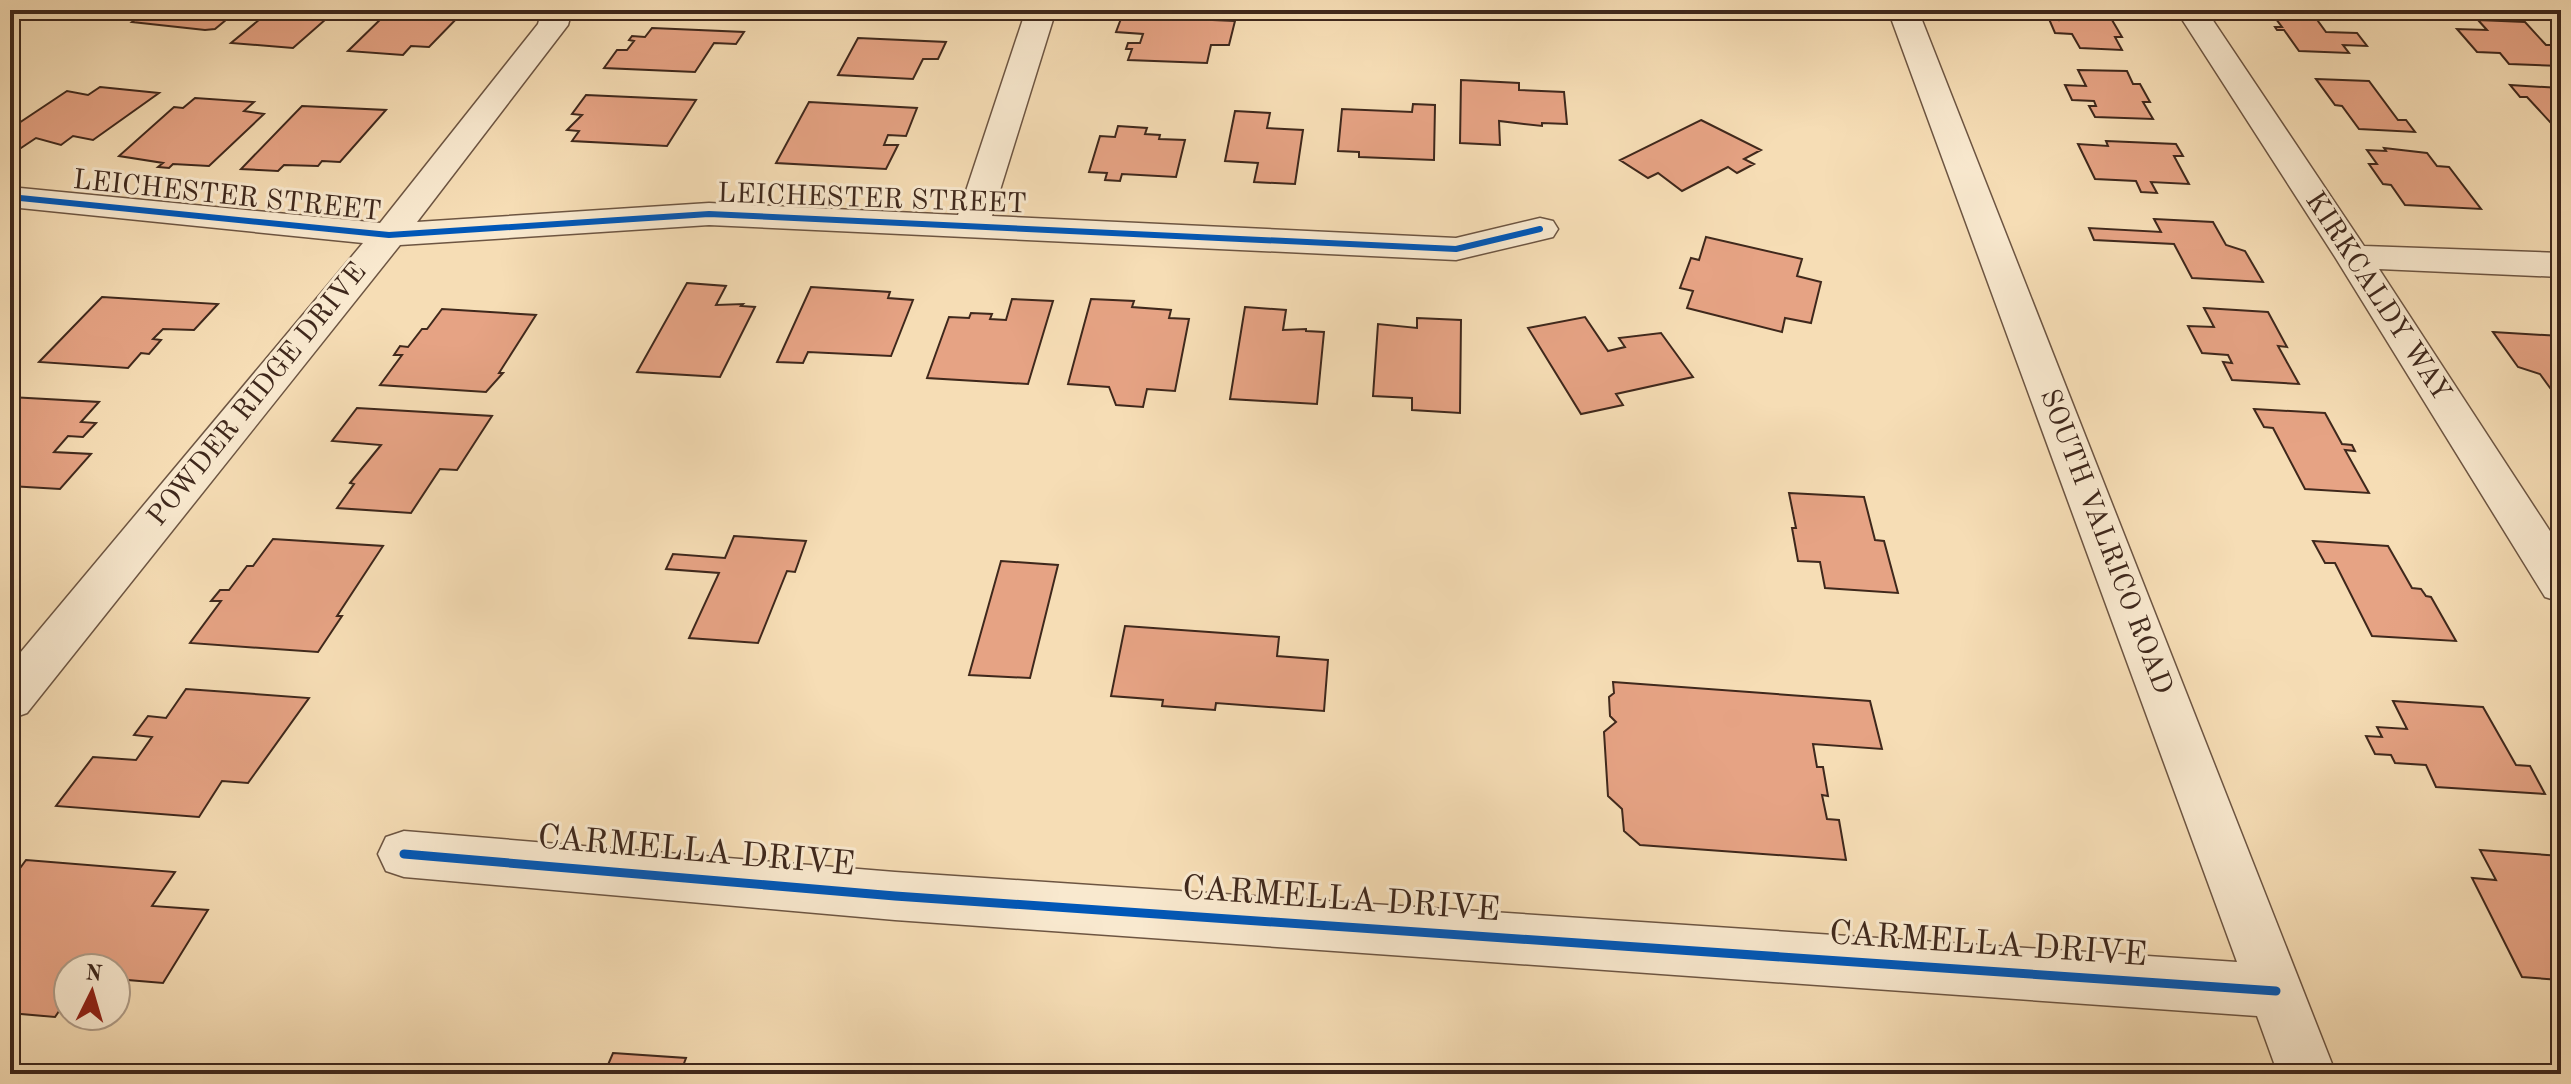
<svg xmlns="http://www.w3.org/2000/svg" width="2571" height="1084" font-family="'Old Standard TT',serif">
<style>
.building{fill:#e6a384;stroke:#3f281c;stroke-width:2}
.lines{fill:none;stroke-linecap:round;stroke-linejoin:round}
.minor-casing{stroke:#6d5542;stroke-width:3}
.minor{fill:#f9e9cf;fill-rule:evenodd}
.cycleway-far1-casing{stroke:#f9e9cf;stroke-width:10}
.cycleway-casing{stroke:#f9e9cf;stroke-width:14}
.cycleway-far1{stroke:#0057b8;stroke-width:6}
.cycleway{stroke:#0057b8;stroke-width:9}
.labels{text-anchor:middle;dominant-baseline:central;stroke-width:6;stroke-linejoin:round;paint-order:stroke}
.street-label{font-size:28px;fill:#3f281c;stroke:#f9e9cf}
.near-street-label{font-size:34px;fill:#3f281c;stroke:#f9e9cf}
</style>
<rect width="100%" height="100%" fill="#f6ddb5"/>
<filter id="stains"><feTurbulence type="fractalNoise" baseFrequency=".0025" numOctaves="4"/><feColorMatrix values="0 0 0 0 .2 0 0 0 0 .09 0 0 0 0 .02 0 0 0 .5 -.17"/></filter>
<radialGradient id="worn" r=".72"><stop offset=".6" stop-color="#630" stop-opacity="0"/><stop offset="1" stop-color="#630" stop-opacity=".3"/></radialGradient>
<path class="building" d="M148,10h90l-23,19 -10,1 -73,-8z
M271,10h81l-3,3 -15,-1 -41,36 -62,-5z
M390,10h75l-36,37 -18,-1 -8,9 -55,-4z
M841,10h101l-3,7z
M2054,11l48,2 4,7h6l10,17h-7l7,13 -42,-2 -8,-14 -17,-1 -6,-14 9,1z
M2273,15l42,2 11,15 31,1 10,13 -24,-1 6,8 -50,-2 -15,-21h-7l-2,-3h7z
M1122,16l113,5 -6,24h-18l-4,18 -79,-3 4,-11h-6l2,-6h12l3,-9 -27,-2z
M2478,20l47,2 21,23h7l8,9 -5,1 5,11 -52,-2 -9,-11 -23,-1 -20,-23 30,1z
M652,28l92,4 -8,12 -22,-1 -19,29 -91,-4 13,-18h10l7,-9 -5,-1 3,-4 13,1z
M858,38l88,4 -8,17h-15l-10,20 -75,-4z
M2078,70l49,1 6,13h7l10,18h-7l10,17 -58,-2 -6,-11h7l-2,-5 -22,-1 -7,-15 21,1z
M2316,79l53,2 29,39h8l9,12 -56,-3 -17,-23 -7,-1z
M1461,80l58,3v7l45,2 3,32 -25,-1v3l-43,-5 1,24 -40,-2z
M2510,85l51,3v46l-34,-37h-7z
M100,87l59,6 -66,47 -20,-4 -12,9 -25,-7 -15,10 -11,-2v-17l57,-38 21,4z
M586,95l110,5 -29,46 -95,-5 7,-10 -12,-1 15,-15 -10,-1z
M195,98l59,4 -10,9 20,3 -55,52 -36,-2 -4,4 -11,-1 5,-4 -44,-7 55,-49 9,1z
M809,102l108,6 -11,28 -18,-1 -4,10h14l-12,24 -110,-6z
M1413,104l22,1 -1,55 -75,-3v-5l-21,-1 4,-42 70,3z
M302,106l84,4 -46,52 -18,-1 -4,5 -34,-1 -6,6 -37,-2z
M1235,111l35,2 -3,15 36,2 -8,54 -41,-2 4,-19 -33,-2z
M1701,120l60,30 -17,9 10,5 -17,9 -9,-6 -46,24 -24,-18 -10,5 -28,-18z
M1118,126l29,2 -2,6 15,1 -1,4 26,1 -9,37 -54,-3 -2,7 -15,-1 2,-7 -18,-1 11,-36 15,1z
M2106,141l70,3 7,12h-9l15,28 -38,-2 6,11 -16,-1 -5,-11 -41,-2 -17,-35 30,2z
M2384,148l43,5 10,13 12,1 32,42 -76,-4 -14,-20 -8,-1 -14,-20h8l-10,-14 19,1z
M2154,219l59,3 13,23 19,6 18,31 -71,-4 -18,-34 -80,-4 -5,-12 72,4z
M1706,237l96,22 -5,17 24,6 -10,41 -26,-5 -3,14 -95,-24 6,-17 -13,-3 11,-30 8,2z
M687,283l39,3 -10,19 27,-1 -2,2 14,1 -35,70 -83,-5z
M811,287l79,5 -2,6 25,2 -22,56 -83,-4 -5,11 -26,-1z
M102,297l116,7 -24,26 -31,-1 -10,10 8,1 -12,14 -8,-1 -13,15 -89,-6z
M1012,299l41,2 -25,83 -101,-6 22,-61 20,1 2,-5 21,1 -2,5 16,1z
M1091,299l43,2 -2,6 39,3 -2,8 20,1 -14,72 -28,-2 -4,18 -27,-2 -7,-18 -41,-3z
M1245,307l41,3 -3,20 23,-1v2l18,1 -7,72 -87,-5z
M2204,308l64,4 19,35 -9,-1 21,38 -67,-4 -9,-18 9,1 -4,-8 -26,-2 -14,-27 26,1z
M442,309l94,6 -37,58h4l-17,19 -106,-7 22,-30h-8l6,-9 8,1 14,-18h5z
M1585,317l23,34 17,-4 -6,-9 42,-5 32,44 -77,17 7,11 -42,9 -53,-86z
M1417,318l44,2 -1,93 -48,-3v-12l-39,-2 5,-72 39,4z
M2493,332l68,4v67l-21,-29 -22,-7z
M10,397l89,5 -18,20 15,1 -13,14 -15,-1 -14,16 37,2 -31,35 -50,-3z
M357,408l135,8 -35,54 -17,-1 -29,44 -74,-5 17,-24 -4,-1 31,-38 -49,-4z
M2254,409l71,4 17,31 10,1 3,6 -10,-1 24,43 -64,-4 -32,-61 -9,-1z
M1789,493l75,4 11,43 9,1 14,52 -73,-5 -5,-26 -22,-1 -6,-33h4z
M734,536l72,5 -11,31 -8,-1 -29,72 -69,-5 30,-65 -53,-4 7,-15 52,4z
M273,539l110,7 -46,70h5l-24,36 -128,-9 31,-42h-10l9,-11h9l18,-24h6z
M2313,541l75,5 24,42 9,1 5,7 5,1 25,44 -84,-5 -37,-73h-10z
M1001,561l57,4 -28,113 -61,-3z
M1125,626l154,11 -2,19 51,4 -4,51 -108,-8 -1,7 -53,-4 1,-6 -52,-4z
M1613,682l257,19 12,48 -69,-5 4,23h6l5,29 -6,-1 5,24 12,1 7,40 -206,-15 -16,-14 -2,-22 -14,-13 -4,-64 12,-10 -6,-6 -1,-19 5,-4z
M186,689l123,9 -61,85 -26,-2 -23,36 -143,-11 37,-49 43,3 16,-23 -18,-2 14,-19 18,2z
M2393,701l90,6 33,58 14,1 15,28 -109,-7 -10,-22 -31,-2 -4,-8 -16,-1 -9,-18 16,1 -5,-10 30,2z
M2480,850l81,6v127l-1,-3 -38,-3 -50,-99 24,2z
M26,860l149,12 -23,34 56,4 -45,73 -47,-4v-11h-48v30l-13,19 -45,-4v-131z
M613,1053l73,5 -6,16h-76z
M494,1064l109,10h-113z"/>
<g class="lines">
<defs>
<path id="minor" d="M542,10h30l-4,15 -151,197 292,-19 249,12 68,-205h30l-64,206 464,22 84,-20 13,3 5,8 -5,8 -97,23 -747,-35 -309,20 -373,468 -17,6v-54l353,-422 -353,-36v-20l370,36 158,-199z
M1888,10h30l418,1064h-58l-21,-58 -1362,-96 -491,-43 -18,-6 -8,-17 8,-17 18,-6 491,41 1342,90z
M2176,10h30l158,236 197,7v24l-182,-8 182,279v54l-16,-5 -210,-340z"/>
</defs>
<use href="#minor" class="minor-casing"/>
<use href="#minor" class="minor"/>
<defs>
<path id="cycleway-far1" d="M10,197l379,38 320,-21 747,35 84,-20"/>
<path id="cycleway" d="M404,854l491,42 1381,95"/>
</defs>
<use href="#cycleway-far1" class="cycleway-far1-casing"/>
<use href="#cycleway" class="cycleway-casing"/>
<use href="#cycleway-far1" class="cycleway-far1"/>
<use href="#cycleway" class="cycleway"/>
</g>
<g class="labels">
<g class="street-label">
<text transform="translate(227 197) rotate(6)">LEICHESTER STREET</text>
<text transform="translate(872 200) rotate(2)">LEICHESTER STREET</text>
<text transform="translate(2377 297) rotate(57)">KIRKCALDY WAY</text>
<text transform="translate(258 395) rotate(-51)">POWDER RIDGE DRIVE</text>
<text transform="translate(2105 542) rotate(69)">SOUTH VALRICO ROAD</text>
</g>
<g class="near-street-label">
<text transform="translate(696 852) rotate(5)">CARMELLA DRIVE</text>
<text transform="translate(1341 900) rotate(4)">CARMELLA DRIVE</text>
<text transform="translate(1988 945) rotate(4)">CARMELLA DRIVE</text>
</g>
</g>
<rect width="2571" height="1084" fill="none" stroke="#f6ddb5" stroke-width="40"/>
<rect x="12" y="12" width="2547" height="1060" fill="none" stroke="#3f281c" stroke-width="4"/>
<rect x="20" y="20" width="2531" height="1044" fill="none" stroke="#3f281c" stroke-width="2"/>
<g transform="translate(92 992) rotate(5)"><circle r="38" fill="#f9e9cf" stroke="#af9c87" stroke-width="2"/>
<path d="M0-6L14 30L0 20L-14 30Z" fill="#8f2418"/>
<text y="-12" font-size="22" font-weight="bold" text-anchor="middle" fill="#3f281c">N</text>
</g>
<rect width="100%" height="100%" filter="url(#stains)"/>
<rect width="100%" height="100%" fill="url(#worn)"/>
</svg>
